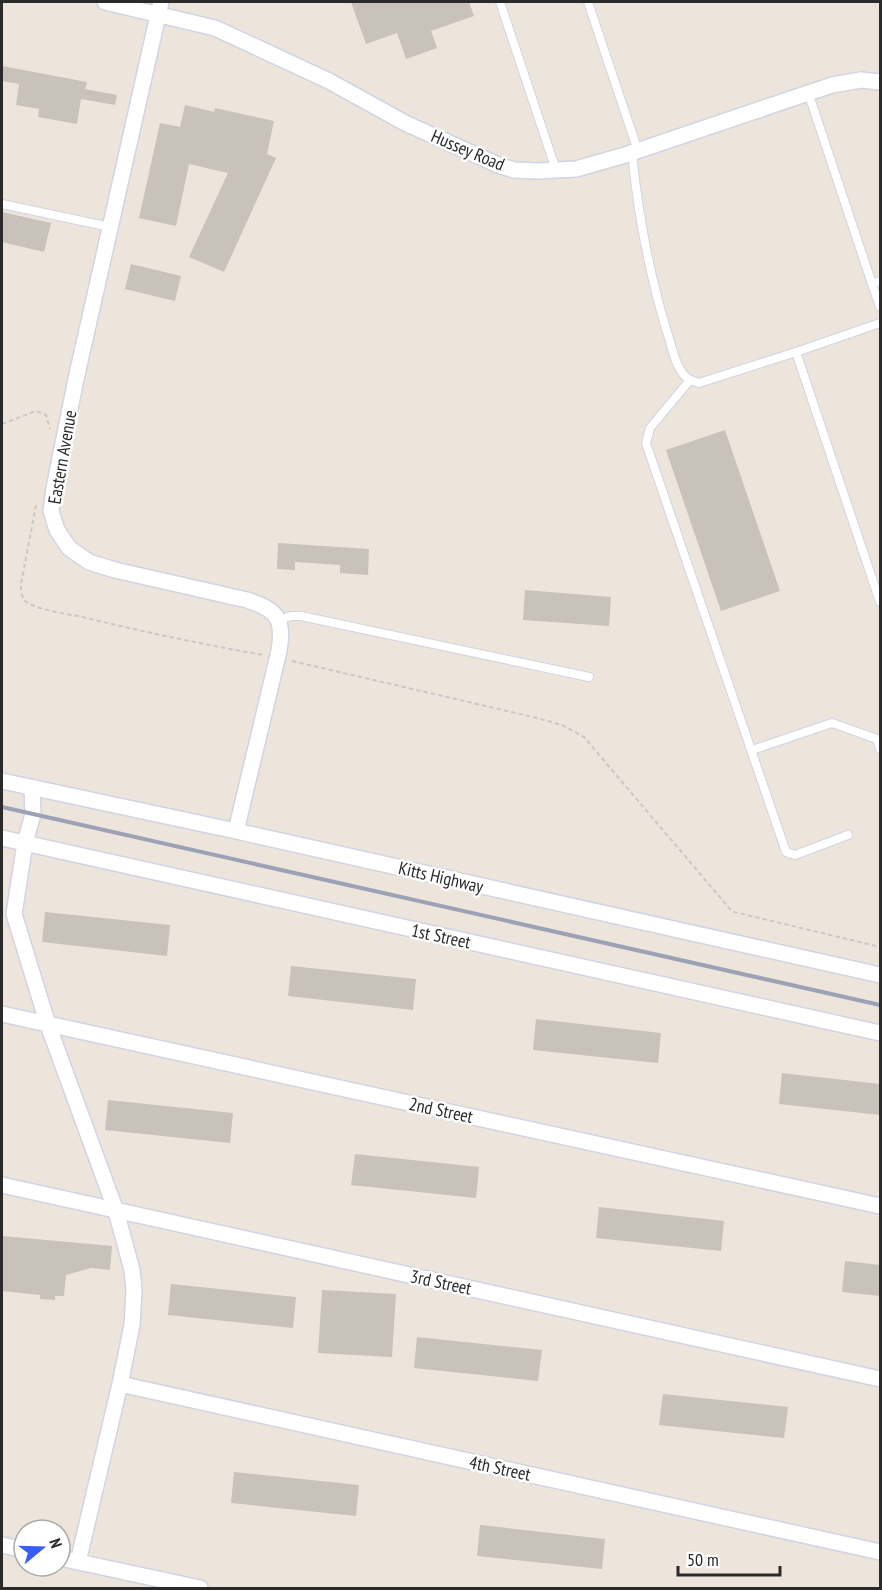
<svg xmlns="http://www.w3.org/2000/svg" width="882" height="1590" font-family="'PT Sans Narrow',sans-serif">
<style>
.building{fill:#c8c2bb}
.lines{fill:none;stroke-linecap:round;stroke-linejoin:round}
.lane-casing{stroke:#d0d4e3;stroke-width:10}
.street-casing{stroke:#d0d4e3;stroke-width:18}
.path{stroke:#c8c8c8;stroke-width:2;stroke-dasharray:4.5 3;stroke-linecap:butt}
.lane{stroke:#fff;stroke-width:8}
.street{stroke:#fff;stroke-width:15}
.rail{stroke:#9da1b5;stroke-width:4}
.labels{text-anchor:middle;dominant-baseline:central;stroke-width:5;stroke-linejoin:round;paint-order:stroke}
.street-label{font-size:18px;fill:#2a2a2a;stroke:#fff}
</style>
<rect width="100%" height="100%" fill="#ede5db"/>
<path class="building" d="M351,2h118l5,14 -43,15 6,17 -31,11 -9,-26 -31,11z
M2,66l85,16 -2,7 32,6 -2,10 -34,-6 -4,25 -39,-7 1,-8 -23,-4 3,-21 -17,-3z
M185,105l29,7 1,-4 59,13 -7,33 9,4 -52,114 -35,-15 39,-84 -39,-9 -13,62 -37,-8 21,-95 20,4z
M2,212l49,11 -7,29 -42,-10z
M131,264l50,12 -6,25 -50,-12z
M725,430l55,161 -59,20 -55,-161z
M278,543l91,6 -1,26 -28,-2v-8l-45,-3v8l-18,-1z
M525,590l86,7 -2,29 -86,-6z
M45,912l125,13 -3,31 -125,-14z
M291,966l125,13 -3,31 -125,-14z
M536,1019l125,14 -3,30 -125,-13z
M782,1073l98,11v31l-101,-11z
M108,1100l125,13 -3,30 -125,-13z
M355,1154l124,13 -3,31 -125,-13z
M599,1207l125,14 -3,30 -125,-13z
M2,1236l110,10 -2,24 -19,-2 -25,7 -2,21h-9v4l-15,-1v-4l-38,-4z
M845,1261l35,4v31l-38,-4z
M171,1284l125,13 -3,31 -125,-13z
M322,1290l74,4 -4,63 -74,-4z
M417,1337l125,13 -4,31 -124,-13z
M663,1394l125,13 -4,31 -125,-13z
M234,1472l125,13 -3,31 -125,-13z
M480,1525l125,14 -3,30 -125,-13z"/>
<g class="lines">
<defs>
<path id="lane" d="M500,2l56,168
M588,2l50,149
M808,92l64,192 8,-3
M632,153c6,61 17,120 35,179 5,14 7,31 17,43 4,5 9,6 15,8l97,-31 84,250
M2,204l108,23
M872,284l8,23
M796,352l84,-29
M690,380l-40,48 -4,15 140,409 9,3 53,-20
M279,620l12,-4h10l288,61
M752,750l80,-27 45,16 3,10"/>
<path id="street" d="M105,2l110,26 114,53 76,42 93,42 16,5 24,1 38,-2 49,-14 207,-70 29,-5 19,2
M161,2l-85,377 -22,109 -3,23 6,19 12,18 20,14 26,8 132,30c31,10 37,19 32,51l-43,180
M2,781l234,50 644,144
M32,788l1,26 -8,29 -11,71 34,111 68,186 16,59 2,21 -2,34 -12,59 -42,178
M2,838l878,195
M2,1014l878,192
M2,1185l878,194
M120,1384l760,168
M2,1545l22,5
M60,1558l140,30"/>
</defs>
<use href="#lane" class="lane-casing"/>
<use href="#street" class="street-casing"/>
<path class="path" d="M2,424l34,-13 10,4 4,14
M36,505l-15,79c0,5 0,12 4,17 9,8 41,13 53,15 62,15 123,28 185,39
M292,661l241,56 29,8 22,12 145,171 5,4 146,35"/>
<use href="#lane" class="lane"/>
<use href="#street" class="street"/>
<path class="rail" d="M2,807l878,198"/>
</g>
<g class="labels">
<g class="street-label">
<text transform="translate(468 150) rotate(23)">Hussey Road</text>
<text transform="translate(62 457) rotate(-80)">Eastern Avenue</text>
<text transform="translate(441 877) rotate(13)">Kitts Highway</text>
<text transform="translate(441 936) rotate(12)">1st Street</text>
<text transform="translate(441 1110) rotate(12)">2nd Street</text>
<text transform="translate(441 1282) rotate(12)">3rd Street</text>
<text transform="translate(500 1468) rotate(12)">4th Street</text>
</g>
</g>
<rect width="882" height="1590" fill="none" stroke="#2a2a2a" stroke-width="6"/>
<g transform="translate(42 1548) rotate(71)"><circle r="28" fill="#ffffff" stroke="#aaaaaa" stroke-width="1.5"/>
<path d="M0-4.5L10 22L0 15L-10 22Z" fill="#365dff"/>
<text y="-9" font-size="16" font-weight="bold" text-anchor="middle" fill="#2a2a2a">N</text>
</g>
<path d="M678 1566v9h102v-9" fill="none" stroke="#2a2a2a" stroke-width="3"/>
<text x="687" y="1566" font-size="18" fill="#2a2a2a" stroke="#ffffff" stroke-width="4.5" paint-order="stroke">50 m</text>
</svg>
